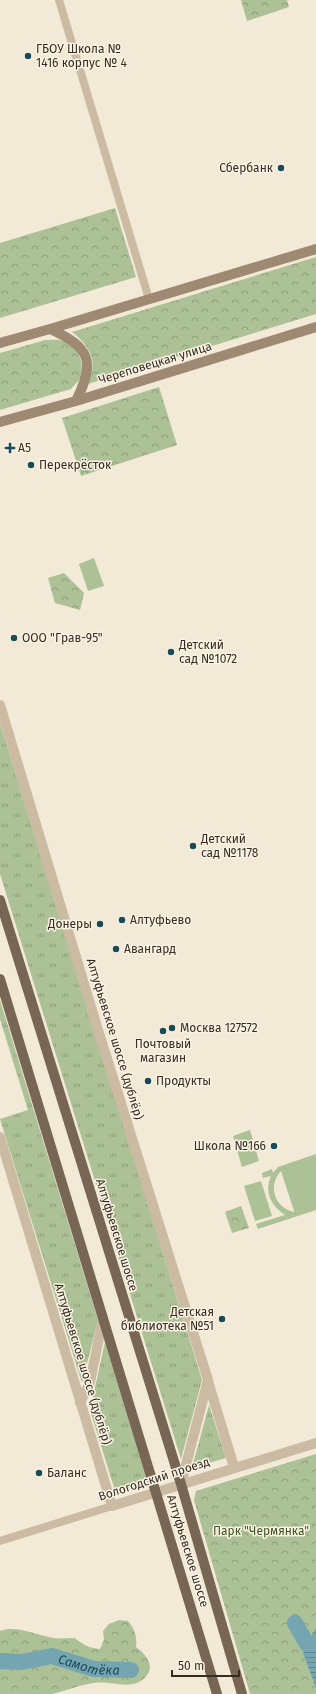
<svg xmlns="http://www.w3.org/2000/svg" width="316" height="1694" font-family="'Fira Sans',sans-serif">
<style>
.grass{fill:url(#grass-tufts)}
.forest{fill:url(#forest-crowns)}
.pitch{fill:#acc196;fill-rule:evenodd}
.water{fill:url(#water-rules)}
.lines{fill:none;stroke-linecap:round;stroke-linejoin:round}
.river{stroke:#74a5b1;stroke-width:16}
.minor{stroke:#cabba2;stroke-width:8}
.tertiary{stroke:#cabba2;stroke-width:10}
.secondary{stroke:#9e8973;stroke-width:10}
.primary{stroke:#786655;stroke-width:10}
.poi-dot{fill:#184a58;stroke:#faf3e2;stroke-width:1.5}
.labels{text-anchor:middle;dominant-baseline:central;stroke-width:3;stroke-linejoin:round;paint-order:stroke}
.poi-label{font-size:12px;fill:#352c25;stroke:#faf3e2;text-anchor:start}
.street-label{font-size:12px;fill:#352c25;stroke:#faf3e2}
.park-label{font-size:12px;fill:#3d5427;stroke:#faf3e2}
.water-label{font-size:13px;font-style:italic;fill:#184a58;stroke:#faf3e2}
</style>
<defs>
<pattern id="grass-tufts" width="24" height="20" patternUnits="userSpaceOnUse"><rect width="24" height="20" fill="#acc196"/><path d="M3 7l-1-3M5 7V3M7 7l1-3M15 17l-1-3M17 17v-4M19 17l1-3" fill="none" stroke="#8d9d7a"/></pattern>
<pattern id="forest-crowns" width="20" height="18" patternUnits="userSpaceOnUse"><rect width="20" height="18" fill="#acc196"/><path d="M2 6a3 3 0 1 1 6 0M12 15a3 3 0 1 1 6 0" fill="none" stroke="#8d9d7a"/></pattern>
<pattern id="water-rules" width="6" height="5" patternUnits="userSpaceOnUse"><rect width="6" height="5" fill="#74a5b1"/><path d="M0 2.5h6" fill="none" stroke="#608790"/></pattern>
</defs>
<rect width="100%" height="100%" fill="#f2e9d6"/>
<path class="grass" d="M0,723l202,657 -21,79 -181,-585z
M0,1000l98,320 -16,63 -82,-264 28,-9 -28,-91z
M105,1342l43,142 -32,10 -26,-84z
M209,1405l17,53 -34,10z"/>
<path class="forest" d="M241,0h46l2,7 -42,14z
M115,208l21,69 -136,41v-75z
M316,257v57l-228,70c10,-23 3,-37 -16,-52z
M45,340c6,0 12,-1 18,1 16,5 23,25 16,39 -2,3 -6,6 -8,9l-71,21v-57z
M159,387l18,58 -96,31 -19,-58z
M64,573l20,20 -4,17 -25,-7 -7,-25z
M241,1206l8,22 -17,5 -7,-21z
M316,1454v240h-66l-56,-194 2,-9z
M119,1620l9,1c7,9 9,15 8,26 7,5 17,15 13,25 -13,22 -34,8 -56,11 -14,2 -27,8 -41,11 -15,0 -36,0 -52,0v-63c17,-6 35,4 53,7 7,1 15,0 22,0 8,7 14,10 25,11l4,-9 -1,-9 6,-7z"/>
<path class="pitch" d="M94,558l10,28 -16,5 -9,-27z
M250,1130l9,31 -17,6 -9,-31z
M316,1154v56l-58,19 -2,-5 29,-9c-14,-9 -21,-23 -14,-39l-8,2 -1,-5 10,-4 1,4 5,-6zM281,1171l13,40v1c-19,-4 -27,-26 -13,-41z
M261,1181l11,35 -17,5 -11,-35z"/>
<path class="water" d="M316,1628v60l-13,-35z"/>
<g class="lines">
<g class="river">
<path d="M295,1623l12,21h9"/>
<path id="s1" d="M0,1661l22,1 30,-6 42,13 37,1"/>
</g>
<path class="minor" d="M59,0l90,299
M0,1541l112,-35"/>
<path class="tertiary" d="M0,705l98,325 110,350 -27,104
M0,1137l112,369 204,-63
M208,1381l26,86
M80,1403l10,-21 13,-64"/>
<path class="secondary" d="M50,329c40,18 46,32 26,72
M0,343l50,-14 266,-80
M0,422l76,-21 240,-74"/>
<path class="primary" d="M0,900l181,584 61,210
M0,979l217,715"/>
</g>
<g class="poi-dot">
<circle cx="28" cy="56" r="4"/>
<circle cx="281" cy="168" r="4"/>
<path d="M8 442h4v4h4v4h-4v4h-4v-4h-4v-4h4z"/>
<circle cx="31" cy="465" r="4"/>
<circle cx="14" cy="638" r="4"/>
<circle cx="171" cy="652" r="4"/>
<circle cx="193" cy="846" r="4"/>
<circle cx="122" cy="920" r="4"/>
<circle cx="100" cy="924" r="4"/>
<circle cx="116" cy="949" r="4"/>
<circle cx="172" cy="1028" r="4"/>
<circle cx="163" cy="1031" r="4"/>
<circle cx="148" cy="1081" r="4"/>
<circle cx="274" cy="1146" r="4"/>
<circle cx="222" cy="1319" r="4"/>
<circle cx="39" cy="1473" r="4"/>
</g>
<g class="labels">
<g class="poi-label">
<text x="36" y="49">ГБОУ Школа №<tspan x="36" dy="14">1416 корпус № 4</tspan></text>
<text x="273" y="168" text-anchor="end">Сбербанк</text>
<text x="18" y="448">А5</text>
<text x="39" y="465">Перекрёсток</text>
<text x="22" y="638">ООО "Грав-95"</text>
<text x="179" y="645">Детский<tspan x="179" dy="14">сад №1072</tspan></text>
<text x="201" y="839">Детский<tspan x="201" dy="14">сад №1178</tspan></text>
<text x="130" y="920">Алтуфьево</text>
<text x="92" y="924" text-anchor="end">Донеры</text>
<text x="124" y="949">Авангард</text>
<text x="180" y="1028">Москва 127572</text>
<text x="163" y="1044" text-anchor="middle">Почтовый<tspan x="163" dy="14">магазин</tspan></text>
<text x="156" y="1081">Продукты</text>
<text x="266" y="1146" text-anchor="end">Школа №166</text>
<text x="214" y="1312" text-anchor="end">Детская<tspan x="214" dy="14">библиотека №51</tspan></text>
<text x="47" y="1473">Баланс</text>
</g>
<g class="street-label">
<text transform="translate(155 363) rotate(-17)">Череповецкая улица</text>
<text transform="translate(115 1039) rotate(73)">Алтуфьевское шоссе (дублёр)</text>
<text transform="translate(117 1235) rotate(73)">Алтуфьевское шоссе</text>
<text transform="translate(83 1364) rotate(73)">Алтуфьевское шоссе (дублёр)</text>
<text transform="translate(154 1479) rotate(-18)">Вологодский проезд</text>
<text transform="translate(188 1551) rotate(73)">Алтуфьевское шоссе</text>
</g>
<g class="park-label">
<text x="261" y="1531">Парк "Чермянка"</text>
</g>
<g class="water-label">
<text stroke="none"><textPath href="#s1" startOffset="91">Самотёка</textPath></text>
</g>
</g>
<path d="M172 1670v6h67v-6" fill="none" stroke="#352c25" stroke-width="2"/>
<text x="178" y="1670" font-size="12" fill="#352c25" stroke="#faf3e2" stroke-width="3" paint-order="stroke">50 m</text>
</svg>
